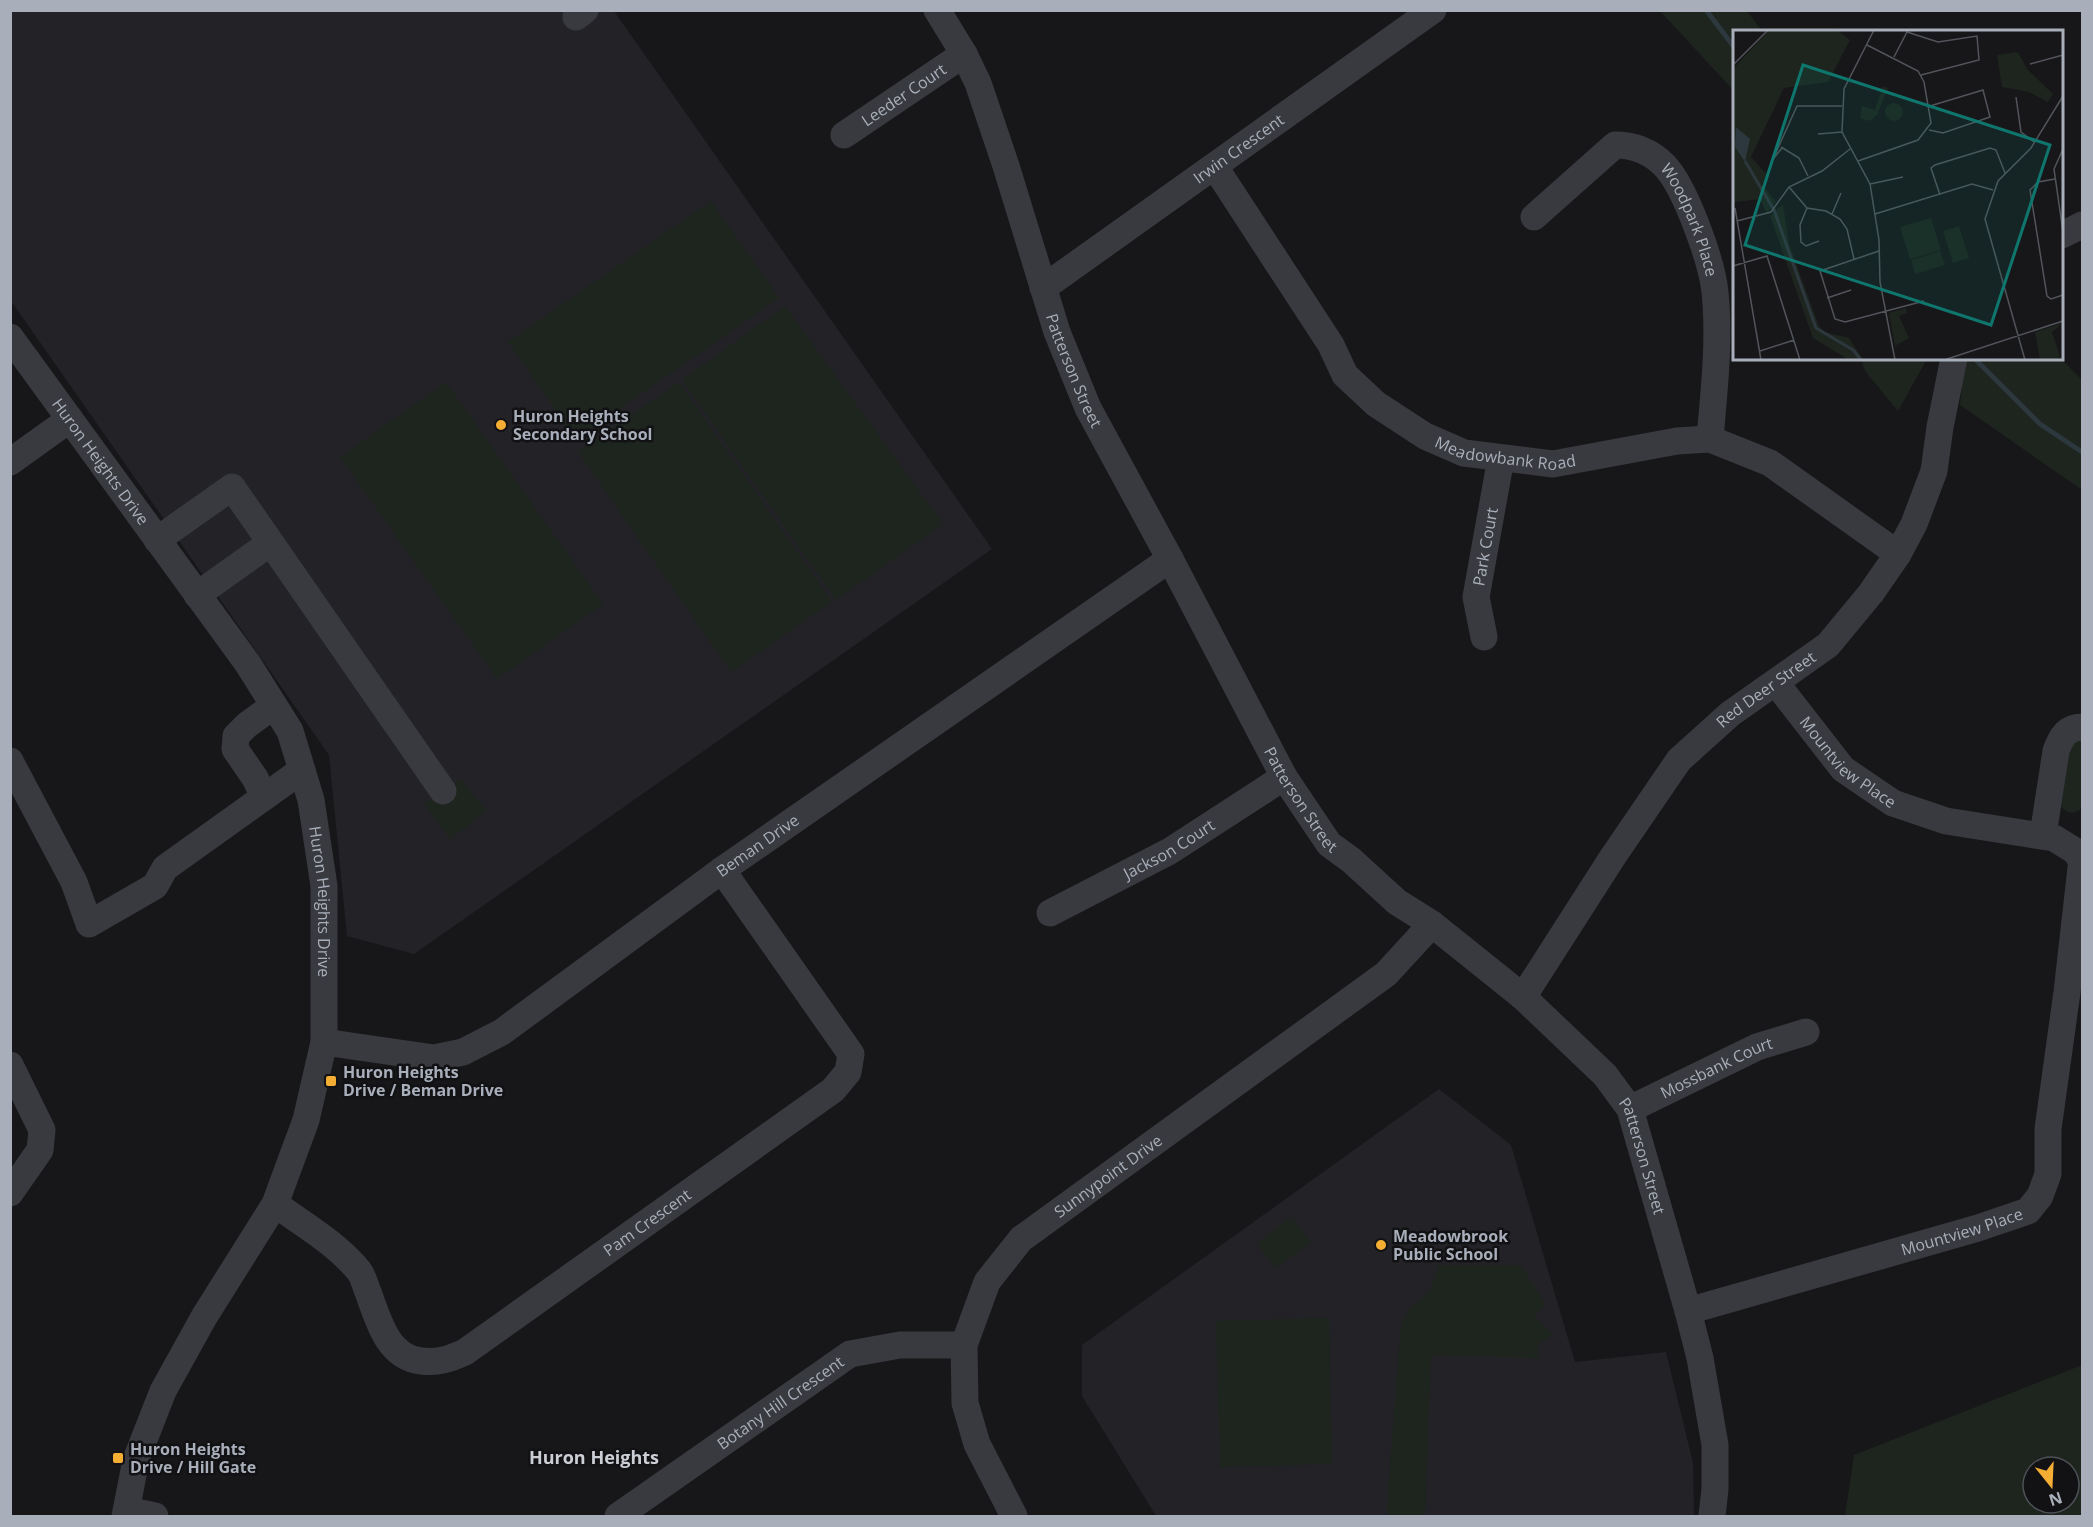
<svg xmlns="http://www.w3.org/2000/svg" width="2093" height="1527" font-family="'Open Sans',sans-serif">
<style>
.built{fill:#232327}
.green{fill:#1d251e;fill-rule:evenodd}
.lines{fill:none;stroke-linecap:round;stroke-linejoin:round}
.stream{stroke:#2d373e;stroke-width:5}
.minor{stroke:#383a3f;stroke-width:27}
.poi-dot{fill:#f5ae34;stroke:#121215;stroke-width:2}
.labels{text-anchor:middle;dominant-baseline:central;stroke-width:5;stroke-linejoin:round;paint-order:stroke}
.street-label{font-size:16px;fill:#a9afba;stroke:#121215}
.poi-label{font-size:16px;font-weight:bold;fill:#a9afba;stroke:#121215;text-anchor:start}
.neighbourhood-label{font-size:18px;font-weight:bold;fill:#cbced5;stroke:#121215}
.inset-river{fill:none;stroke:#2d373e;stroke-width:3}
.inset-road{fill:none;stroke:#51545a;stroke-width:1.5}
.view{fill:#0f766e;fill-opacity:0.15;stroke:#0f766e;stroke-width:3}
.inset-edge{fill:none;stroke:#a9afba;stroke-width:3}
</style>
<rect width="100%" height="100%" fill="#17171a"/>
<path class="built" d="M10,11h604l378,538 -578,405 -67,-18 -18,-181 -318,-454z
M1439,1089l72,56 64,217 91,-10 27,111 1,53h-538l-74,-120v-51z"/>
<path class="green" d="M1660,11h87l15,20 -28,1v59z
M711,201l68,97 -203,141 -68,-97z
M785,306l158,218 -107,76 -154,-220z
M1861,359v-1l66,1 -29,52 -33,-40z
M1966,359h95l21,21v110l-122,-85 4,-43z
M446,382l157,222 -106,75 -157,-222z
M679,382l153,220 -101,70 -153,-220z
M2082,739v65l-2,6c-8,5 -14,3 -19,-4l8,-63z
M461,779l25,32 -36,28 -26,-35z
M1292,1217l19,26 -36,25 -18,-25z
M1439,1265h82l25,40 -12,11 19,19 -15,9 1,14 -108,-3 -6,161h-39l15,-192 7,-14 21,-18z
M1329,1318l3,146 -112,3 -4,-146z
M2082,1365v151h-237l9,-61zM2033,1467h36v36h-36z"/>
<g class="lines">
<path class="stream" d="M1706,10l28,37
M1974,358l66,66 42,28"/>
<g class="minor">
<path id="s1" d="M937,10l27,44 14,29 28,83 51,166 31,76 82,151 114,218 45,67 22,16 46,42 35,22 91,73 82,78 25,34 58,202 12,47 15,87v44l-3,27"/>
<path d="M576,17l9,-7"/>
<path id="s2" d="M844,135l120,-81"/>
<path id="s3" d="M1215,167l116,178 14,30 31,29 49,32 39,17 89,11 124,-23 33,-2 60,24 128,91"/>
<path id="s4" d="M1534,217l81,-72c19,0 35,6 49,20 21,21 48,97 51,127 5,49 -1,98 -5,147"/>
<path d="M2062,235l20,-10"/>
<path id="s5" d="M1043,288l390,-278"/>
<path id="s6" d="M10,337l238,327 42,67 21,69 13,86v156l-18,78 -31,84 -71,113 -41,74 -27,69 -11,56"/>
<path d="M10,462l60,-43"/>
<path d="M157,540l75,-53 211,304"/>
<path d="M197,595l73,-52"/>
<path id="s7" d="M1484,637l-8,-40 25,-139"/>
<path id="s8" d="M1776,683l67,86 50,34 53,18 108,17 21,13 7,10"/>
<path d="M10,761l64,121 15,42 66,-38 10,-18 137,-98"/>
<path d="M264,797l-9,-19 -20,-29 1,-13 11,-11 26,-19"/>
<path d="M2043,835l13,-84c5,-14 11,-24 26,-24"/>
<path id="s9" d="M1050,913l120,-62 114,-74"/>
<path id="s10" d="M1523,997l89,-139 67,-98 51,-46 98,-69 43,-52 27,-39 16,-30 20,-53 6,-44 14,-69"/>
<path id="s11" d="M324,1042l110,16 29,-6 39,-20 220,-162 448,-311"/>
<path d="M10,1065l32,65 -2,20 -30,43"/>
<path id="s12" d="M1630,1109l127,-62 49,-15"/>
<path id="s13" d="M275,1204c28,20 62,40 84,67 4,5 6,14 9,21 10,27 19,65 53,69 17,2 29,-2 44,-9l368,-262 15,-18 3,-18 -129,-184"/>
<path id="s14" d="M1688,1311l290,-83 50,-17 12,-15 8,-22v-45l19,-137 15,-133"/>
<path d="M127,1510l28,6"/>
<path id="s15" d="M618,1516l232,-162 50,-9h64"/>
<path id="s16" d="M1014,1516l-37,-72 -12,-41 -1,-58 23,-63 34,-43 365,-265 46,-50"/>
</g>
</g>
<g class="poi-dot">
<circle cx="501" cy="425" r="6"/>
<rect x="325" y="1075" width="12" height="12" rx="3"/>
<circle cx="1381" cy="1245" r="6"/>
<rect x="112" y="1452" width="12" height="12" rx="3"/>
</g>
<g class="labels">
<g class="street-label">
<text stroke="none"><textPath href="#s2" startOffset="72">Leeder Court</textPath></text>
<text stroke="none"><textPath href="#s5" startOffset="240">Irwin Crescent</textPath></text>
<text stroke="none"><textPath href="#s4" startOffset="224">Woodpark Place</textPath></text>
<text stroke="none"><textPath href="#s1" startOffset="387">Patterson Street</textPath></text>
<text stroke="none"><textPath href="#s3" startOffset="430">Meadowbank Road</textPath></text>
<text stroke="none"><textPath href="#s6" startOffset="154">Huron Heights Drive</textPath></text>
<text stroke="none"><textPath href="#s7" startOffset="92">Park Court</textPath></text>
<text stroke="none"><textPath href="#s10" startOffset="396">Red Deer Street</textPath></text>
<text stroke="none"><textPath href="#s8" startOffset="108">Mountview Place</textPath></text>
<text stroke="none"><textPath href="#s1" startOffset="873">Patterson Street</textPath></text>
<text stroke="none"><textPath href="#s11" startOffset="501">Beman Drive</textPath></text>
<text stroke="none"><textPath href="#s9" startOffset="135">Jackson Court</textPath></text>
<text stroke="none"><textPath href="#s6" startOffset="658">Huron Heights Drive</textPath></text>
<text stroke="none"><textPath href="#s12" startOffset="96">Mossbank Court</textPath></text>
<text stroke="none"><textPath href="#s1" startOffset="1377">Patterson Street</textPath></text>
<text stroke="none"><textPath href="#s16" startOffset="411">Sunnypoint Drive</textPath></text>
<text stroke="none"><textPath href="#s13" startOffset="492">Pam Crescent</textPath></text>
<text stroke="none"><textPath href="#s14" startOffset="285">Mountview Place</textPath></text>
<text stroke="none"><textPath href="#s15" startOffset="198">Botany Hill Crescent</textPath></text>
</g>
<g class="poi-label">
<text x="513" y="416">Huron Heights<tspan x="513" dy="18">Secondary School</tspan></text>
<text x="343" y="1072">Huron Heights<tspan x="343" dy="18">Drive / Beman Drive</tspan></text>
<text x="1393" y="1236">Meadowbrook<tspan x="1393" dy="18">Public School</tspan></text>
<text x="130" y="1449">Huron Heights<tspan x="130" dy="18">Drive / Hill Gate</tspan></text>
</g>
<g class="neighbourhood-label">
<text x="594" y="1457">Huron Heights</text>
</g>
</g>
<g transform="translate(1733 30)">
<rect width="330" height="330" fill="#17171a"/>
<path d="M36,0h68l13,10 -22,42 -44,6 -33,69 18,20 -7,7 14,18 -9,11 -7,-14 -24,3 -3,4v-137zM285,22l9,17 26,25 -5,8 -19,-10 -27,-5 -5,-32zM150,56l5,2 -11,27 -7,6 -10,-3 2,-12 13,4zM152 82a9 9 0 1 1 18 0a9 9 0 1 1-18 0ZM50,174l6,40 30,82 6,6 24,6 14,21 -14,1 -36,-22 -43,-122zM198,188l10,32 -31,9 -10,-32zM226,196l10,32 -16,5 -10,-32zM207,221l5,14 -30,9 -4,-14zM173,278l1,5 -8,3 10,22 -14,8 -6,-33zM330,293l-11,9 9,28h-21l-5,-28z" fill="#1d251e"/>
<path d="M3,97l14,12 -5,23 -10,-15z" fill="#2d373e"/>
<path class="inset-river" d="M12,131l29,49 42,118 37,22 8,10"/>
<path class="inset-road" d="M141,0l-30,59 -2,43 28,52 9,56 1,42 15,78M161,27l13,-25 31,10 39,-6 2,24 -58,15M297,34l33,-9M0,35l35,-35M283,67l5,35 13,10M196,100l14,3 47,-16 -7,-27 -53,16M85,104l24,-2M48,117l18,11 9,18M49,118l-9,11 24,-53h45M330,119l-9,20 9,63M125,131l60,-21 13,-17 -7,-41 -6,-11 -51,-26M322,149l-17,3 -8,8 17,106 4,3 12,-4M137,154l33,-7M56,157l18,21 19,3 14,8 7,10 7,30M207,165l-9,-27 4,-3 55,-17 6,2 9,23M2,178l26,152M74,178l-7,17 1,17 5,4 13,-5M99,184l9,-21M142,184l97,-30 21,6M4,191l34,-9 18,-25 33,-16 28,-22M146,221l-59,20 15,48 10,3 79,-21M0,236l34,-10 33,104M94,268l24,-8M27,321l34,-11M211,330l119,-39M292,330l-40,-141 13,-38 33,-33 32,-52"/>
<path class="view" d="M70,35l247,80 -59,180 -246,-80z"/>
<rect width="330" height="330" class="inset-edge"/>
</g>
<rect width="2093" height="1527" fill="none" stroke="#a9afba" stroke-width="24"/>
<g transform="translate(2051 1485) rotate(162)"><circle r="28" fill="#121215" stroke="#4e5157" stroke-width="1.5"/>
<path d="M0-4.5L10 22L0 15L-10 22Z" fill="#f5ae34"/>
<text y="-9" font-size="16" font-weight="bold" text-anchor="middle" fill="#a9afba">N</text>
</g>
</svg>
